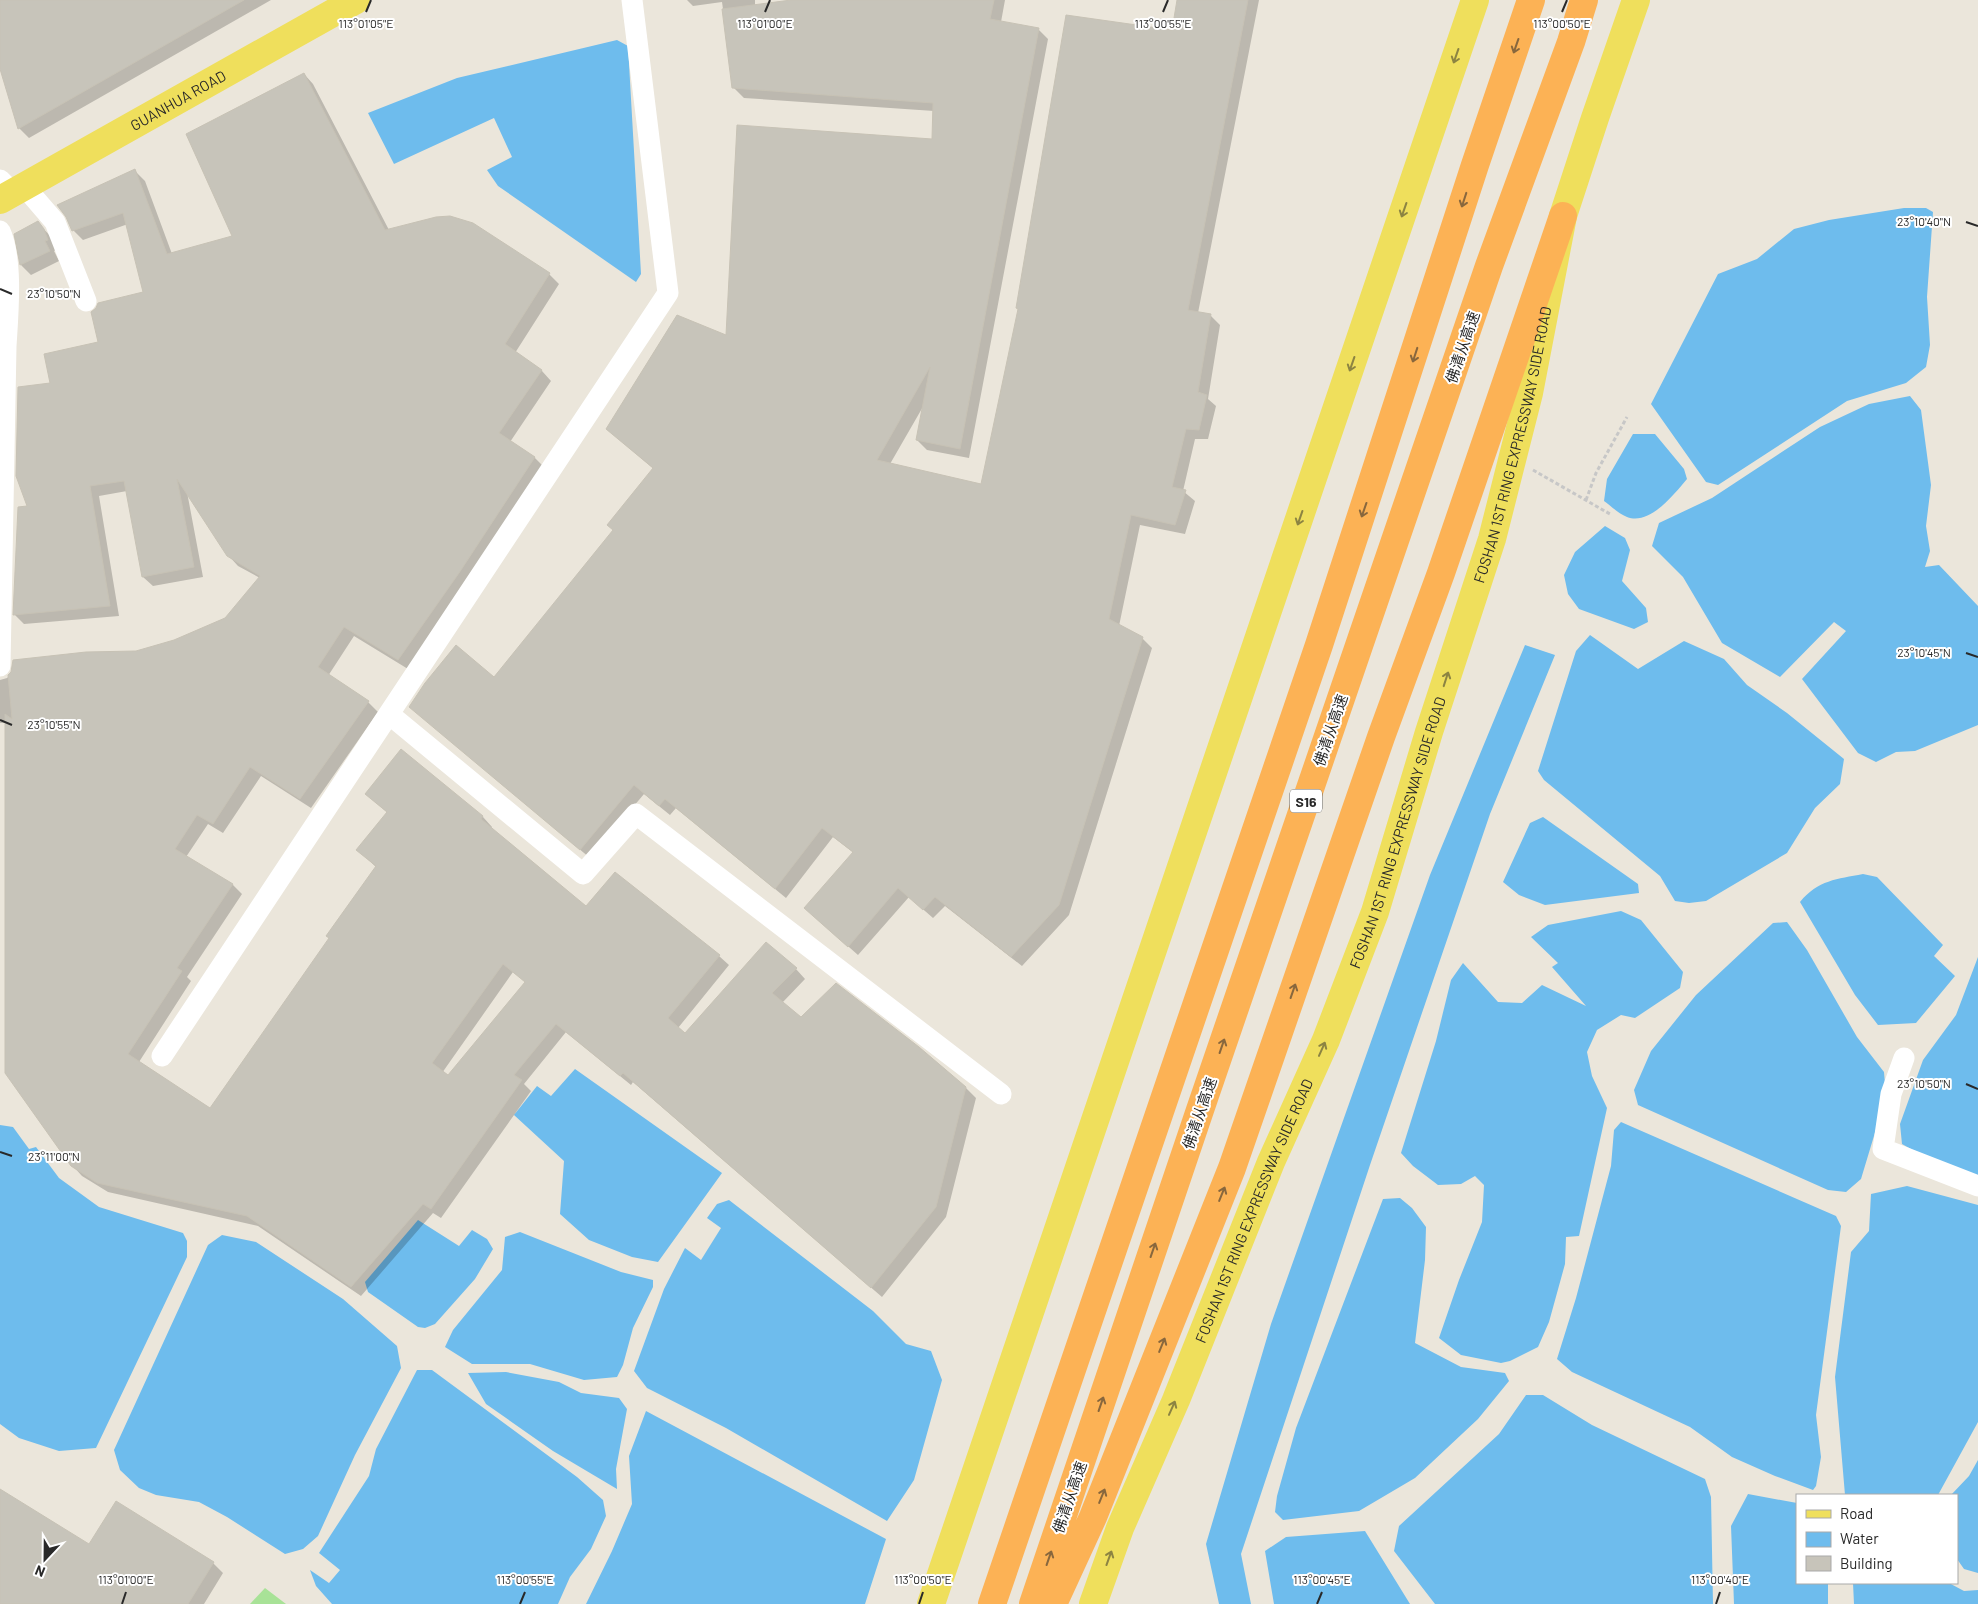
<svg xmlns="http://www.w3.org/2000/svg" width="1978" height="1604" font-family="Barlow,'Noto Sans SC',sans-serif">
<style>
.green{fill:#a8e297}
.water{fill:#6ebced}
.shadow{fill:#0003;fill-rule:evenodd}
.building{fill:#c7c4ba;stroke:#c7c2b5;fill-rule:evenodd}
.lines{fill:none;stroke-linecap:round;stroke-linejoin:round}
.path{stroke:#c7c7c7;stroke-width:3;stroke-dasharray:4 2.5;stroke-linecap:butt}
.minor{stroke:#fff;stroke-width:21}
.major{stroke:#efdf5c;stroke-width:28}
.highway{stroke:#fcb255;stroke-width:28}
.oneway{stroke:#88673d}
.oneway2{stroke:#8c8442}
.ticks{fill:none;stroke:#292929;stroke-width:2}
.labels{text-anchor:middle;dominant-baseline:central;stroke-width:4;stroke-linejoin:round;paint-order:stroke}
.shield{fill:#fff;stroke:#696969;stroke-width:1}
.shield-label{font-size:14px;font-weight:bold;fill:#292929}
.street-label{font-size:15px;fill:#292929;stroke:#fff}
.ticks-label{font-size:12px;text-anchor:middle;fill:#292929;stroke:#fff;stroke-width:4;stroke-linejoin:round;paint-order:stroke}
</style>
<rect width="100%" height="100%" fill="#ebe6db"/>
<path class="green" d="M265,1588l21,16h-36z"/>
<path class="water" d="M617,40l11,6 13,228 -5,8 -138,-96 -11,-16 25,-13 -18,-39 -100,46 -26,-51 89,-35z
M1904,208h22l7,4 -6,85 3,48 -4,22 -20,16 -59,18 -129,84 -12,-3 -55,-78 67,-130 39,-15 37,-30 35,-9z
M1910,396l11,14 10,75 -5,41 4,25 -5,16 14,-2 39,41v119l-63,26 -19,1 -20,10 -18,-9 -56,-74 44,-48 -12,-9 -54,55 -58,-34 -39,-66 -31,-31 7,-23 53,-25 108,-71 49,-23z
M1633,434h22l29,35 3,10c-12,14 -37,47 -60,38 -8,-3 -16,-11 -23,-16l3,-22z
M1605,526l20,12 5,12 -8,31 24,27 2,14 -14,7 -55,-20 -11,-15 -4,-19 11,-23z
M1590,635l48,34 46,-28 40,18 23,26 40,28 57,46 -4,25 -25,24 -28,45 -81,48 -17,2 -14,-2 -15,-25 -116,-96 -6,-9 38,-120z
M1525,645l30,10 -65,159 -120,351 -129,389 10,50h-32l-13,-60 65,-220 159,-449z
M1543,817l95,67 1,9 -94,12 -26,-10 -16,-13 27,-59z
M1863,874l14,3 66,68 -9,11 21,20 -39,47 -38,2 -23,-30 -55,-93c18,-22 37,-23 63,-28z
M1621,911l20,9 42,52 -3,16 -45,30 -14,-3 -24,15 -10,22 5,24 15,32 -28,128 -13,1 -1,27 -16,58 -11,25 -28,14 -9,2 -40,-8 -22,-17 20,-58 23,-58 2,-37 -9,-9 -14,8 -23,1 -25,-19 -12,-13 35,-112 15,-61 12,-17 35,39 24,1 20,-18 44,21 -34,-39 6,-4 -27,-26 17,-12z
M1787,922l20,28 50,87 27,35 2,24 -25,83 -15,13 -18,-2 -190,-85 -4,-15 17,-39 45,-56 77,-72z
M1978,957v220l-44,-15 -32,-18 -2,-20 23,-64 33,-45z
M575,1069l147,104 -64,89 -26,-5 -43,-17 -29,-26 4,-53 -50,-46 23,-29 14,10z
M1621,1122l215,94 5,10 -25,189 5,42 -5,29 -3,4 -38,-14 -43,-19 -42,-30 -118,-55 -15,-13 19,-61 35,-132 3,-36z
M0,1125l13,2 16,22 7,-2 23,31 40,29 84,26 4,8v16l-91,191 -37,3 -40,-13 -19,-14z
M1907,1186l71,19v217l-40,73h-93l-10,-118 16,-125 18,-21 2,-37z
M1400,1198l12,10 14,19 -1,33 -10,83 46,24 44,6 4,8 -31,38 -63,59 -56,33 -76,9 -8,-8 2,-16 19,-68 87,-229z
M729,1200l144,111 33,33 25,7 11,29 -28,100 -27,41 -161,-93 -79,-40 -13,-17 30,-82 21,-41 16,12 20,-32 -14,-10 10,-14z
M418,1220l41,26 13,-16 15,9 6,10 -18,30 -40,45 -10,4 -7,-1 -50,-35 -3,-10z
M520,1232l101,40 32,8v7l-20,41 -10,37 -6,12 -33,3 -54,-16h-58l-27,-17 8,-17 49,-60 3,-33z
M222,1235l34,7 87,57 54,47 4,22 -46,87 -37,81 -15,13 -18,5 -58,-37 -28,-15 -43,-7 -17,-7 -19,-18 -6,-20 94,-205z
M417,1370h15l145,107 26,23 3,16 -15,33 -21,28 -12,27h-226l-16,-18 -6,-16 19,13 11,-13 -21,-17 50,-77 7,-27z
M506,1372l53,10 22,11 38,5 8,11 -11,60 1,20 -64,-38 -67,-47 -18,-31z
M1526,1395h17l49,30 113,54 6,18 2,107h-278l-41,-53 5,-25 100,-92z
M646,1411l240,128 -21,65h-279l26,-53 20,-47 -3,-48z
M1978,1460v113l-14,-4 -7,-10v-64h-6l18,-19z
M1748,1494l49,9v80h31v21h-94l-3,-78z
M1365,1531l45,73h-136l-9,-53 21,-14z
M1853,1583h96l15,8 14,-1v14h-124z"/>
<path class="shadow" d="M0,0h271l-242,138 -10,-10 -19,-63z
M687,0h68v6l46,-6h204l-4,22 37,7 10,10 -79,419 -42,-8 -10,-10 7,-35 -34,59 92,21 191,-454 5,-31h81l-61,313 13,3 9,9 -12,74 8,7 -8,33h-13l-12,52 12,10 -10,33 -45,-9 -21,101 23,12 10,10 -83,267 -47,51 -77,-60 -12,12 -24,-21 -51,58 -42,-37 38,-65 -21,-16 -47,61 -110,-90 -6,7 -26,-21 -54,64 -180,-151 84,-29 120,-147 40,-62 -47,-40 120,-92 207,-197v-29l-190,-13 -10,-10 -12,-86 -29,4z
M304,74l9,10 76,146 160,44 10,10 -44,69 27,18 9,10 -41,61 24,15 10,10 -136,202 -54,-33 -26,40 40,26 10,10 -67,96 -50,-32 -38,57 -15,-9 -22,33 47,28 9,9 -55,83 4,4 -52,81 71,48 120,-172 46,-71 -18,-17 30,-37 -22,-19 35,-43 82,66 9,10 -1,2 96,79 132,48 10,9 -51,63 7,7 111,-66 9,10 -23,24 19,16 165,69 10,10 -30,119 -64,80 -249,-215 -2,3 -65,-53 -42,52 7,7 -90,127 -8,-5 -72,83 -103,-70 -150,-34 -26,-16 -10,-11 -66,-442h-6v-43l7,-2 5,-5 124,-21 39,-11 51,-22 34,-41 -22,-12 -10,-11 -41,-63 16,85 -50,9 -10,-9 -16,-86 -28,5 20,120 -95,8 -9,-9 13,-108 24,-123 47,-41 45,-51 -16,-68 -45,16 -10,-10 62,-59 10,10 27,73 62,-17zM513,972l13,10 -78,95 -6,-4z
M38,223l16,17 3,9 -3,2 5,10 -28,14 -10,-10 -5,-30z
M0,1491l89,55 124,17 10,10 -19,31h-204z"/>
<path class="building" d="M0,0h244l-226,129 -18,-60z
M791,0h203l-4,19 49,9 -79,421 -44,-9 14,-73 -53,93 104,24 37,-175 -2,-1 50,-293 106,15 5,-30h71l-60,310 23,4 -13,78 9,3 -8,35 -13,-1 -14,58 14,3 -11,35 -44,-10 -22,104 34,18 -84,268 -48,52 -76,-60 -12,13 -25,-22 -50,59 -44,-39 49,-56 -31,-24 -47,61 -110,-90 -6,7 -25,-21 -54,65 -171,-143 16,-24 31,-38 38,32 119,-147 -6,-5 46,-57 -47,-39 71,-114 49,20 11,-210 195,14 1,-36 -201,-15 -10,-79z
M304,73l81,157 51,-13 14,-1 23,7 77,50 -45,71 37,26 -43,63 36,24 -76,116 -61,87 -54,-33 -26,40 51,34 -69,98 -50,-32 -37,57 -16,-9 -22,34 58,35 -56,84 5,3 -54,83 82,54 119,-170 -3,-2 50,-70 -20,-16 31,-38 -22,-18 36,-45 82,67 -2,3 105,87 29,-34 105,83 -52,63 17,15 81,-91 31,26 -25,25 29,24 35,-34 83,64 47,40 -30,120 -65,81 -248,-215 -3,3 -64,-52 -42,51 8,5 -91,129 -8,-5 -72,83 -104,-71 -150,-33 -26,-17 -66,-93v-359l7,5 -4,-44 3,-3 2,-12 73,-8 50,-1 38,-11 51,-22 35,-42 -33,-20 -50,-77 17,88 -52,10 -18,-96 -34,5 20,120 -97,9 5,-108 9,-1 -11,-30 2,-89 32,-4 -6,-29 54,-12 -7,-30 5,-4 2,-5 45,-11 -20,-79 -51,18 -6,-14 -9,-12 78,-36 32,85 65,-18 -46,-102zM503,964l22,18 -77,93 -16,-12z
M38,221l6,8 4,11 -3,1 5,10 -30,14 -6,-31z
M0,1489l89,55 27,-43 98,61 -26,42h-188z"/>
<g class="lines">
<path class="path" d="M1533,470l77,44
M1586,500l10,-27 31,-56"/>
<path class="minor" d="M0,180l13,13
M24,186l31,36 31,79
M0,231c13,29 8,83 6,115l-6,320
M389,714l194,160 53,-60 365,280
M162,1056l506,-763 -36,-293
M1904,1058l-13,36 -8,55 95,37"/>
<g class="major">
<path id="s1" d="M0,200l356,-200"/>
<path d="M931,1604l544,-1604"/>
<path id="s2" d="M1093,1604l27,-76 56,-128 95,-238 55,-122 49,-128 54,-180 63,-193 37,-146 34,-177 32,-98 41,-118"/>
</g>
<path class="highway" d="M992,1604l327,-959 156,-480 56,-165
M1033,1604l167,-494 289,-844 82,-224 13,-42
M1053,1604l40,-87 139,-349 149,-431 60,-164 122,-357"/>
</g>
<defs><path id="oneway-shaft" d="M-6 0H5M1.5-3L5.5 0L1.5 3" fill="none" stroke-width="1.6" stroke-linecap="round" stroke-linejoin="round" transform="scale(1.25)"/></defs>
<g class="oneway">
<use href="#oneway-shaft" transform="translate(1516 46) rotate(109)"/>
<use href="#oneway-shaft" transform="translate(1464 200) rotate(108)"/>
<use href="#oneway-shaft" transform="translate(1415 355) rotate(108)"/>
<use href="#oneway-shaft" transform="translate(1364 510) rotate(109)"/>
<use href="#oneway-shaft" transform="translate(1293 991) rotate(-71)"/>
<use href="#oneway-shaft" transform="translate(1222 1046) rotate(-71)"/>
<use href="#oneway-shaft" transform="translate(1222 1194) rotate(-68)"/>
<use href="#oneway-shaft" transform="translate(1153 1250) rotate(-71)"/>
<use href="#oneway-shaft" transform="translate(1162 1345) rotate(-68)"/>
<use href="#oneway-shaft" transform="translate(1101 1404) rotate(-71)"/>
<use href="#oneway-shaft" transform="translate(1102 1496) rotate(-68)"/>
<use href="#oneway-shaft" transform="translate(1049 1558) rotate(-71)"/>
</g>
<g class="oneway2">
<use href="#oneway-shaft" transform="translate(1456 56) rotate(109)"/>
<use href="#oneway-shaft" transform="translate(1404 210) rotate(109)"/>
<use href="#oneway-shaft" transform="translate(1352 364) rotate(109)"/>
<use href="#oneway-shaft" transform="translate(1300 518) rotate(109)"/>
<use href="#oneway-shaft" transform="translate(1446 679) rotate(-72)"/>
<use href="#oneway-shaft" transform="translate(1322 1049) rotate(-66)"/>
<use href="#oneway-shaft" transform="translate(1172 1408) rotate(-66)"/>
<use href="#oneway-shaft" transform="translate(1109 1558) rotate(-70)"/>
</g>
<path class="ticks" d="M366,12l5,-12M765,12l5,-12M1163,12l5,-12M1562,12l5,-12M1966,222l12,4M0,289l12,5M1966,653l12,4M0,720l12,5M1966,1084l12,5M0,1152l12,4M122,1604l4,-12M520,1604l5,-12M919,1604l4,-12M1317,1604l5,-12M1716,1604l4,-12"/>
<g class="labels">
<rect class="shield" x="1290" y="789.5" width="32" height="23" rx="4"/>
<g class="shield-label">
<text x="1306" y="801">S16</text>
</g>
<g class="street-label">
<text stroke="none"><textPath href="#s1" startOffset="204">GUANHUA ROAD</textPath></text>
<text transform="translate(1462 347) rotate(-71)">佛清从高速</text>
<text stroke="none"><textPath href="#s2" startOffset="1235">FOSHAN 1ST RING EXPRESSWAY SIDE ROAD</textPath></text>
<text transform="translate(1330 730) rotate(-71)">佛清从高速</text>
<text stroke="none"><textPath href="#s2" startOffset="830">FOSHAN 1ST RING EXPRESSWAY SIDE ROAD</textPath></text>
<text transform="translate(1199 1113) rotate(-71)">佛清从高速</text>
<text stroke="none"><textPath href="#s2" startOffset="425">FOSHAN 1ST RING EXPRESSWAY SIDE ROAD</textPath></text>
<text transform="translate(1069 1497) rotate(-71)">佛清从高速</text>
</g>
</g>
<g class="ticks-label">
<text x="765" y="28">113°01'00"E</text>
<text x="1163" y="28">113°00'55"E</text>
<text x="1562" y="28">113°00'50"E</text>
<text x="366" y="28">113°01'05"E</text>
<text x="1924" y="226">23°10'40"N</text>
<text x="54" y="298">23°10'50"N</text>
<text x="1924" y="657">23°10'45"N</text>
<text x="54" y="729">23°10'55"N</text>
<text x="1924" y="1088">23°10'50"N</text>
<text x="54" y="1161">23°11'00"N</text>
<text x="126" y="1584">113°01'00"E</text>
<text x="525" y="1584">113°00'55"E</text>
<text x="923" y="1584">113°00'50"E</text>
<text x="1322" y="1584">113°00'45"E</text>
<text x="1720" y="1584">113°00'40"E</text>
</g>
<rect x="1796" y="1494" width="162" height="90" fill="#ffffff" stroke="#a9a9a9"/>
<rect x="1806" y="1510" width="25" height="8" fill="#efdf5c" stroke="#a9a9a9"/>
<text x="1840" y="1519" font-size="15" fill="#292929">Road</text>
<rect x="1806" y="1532" width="25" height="15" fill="#6ebced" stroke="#a9a9a9"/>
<text x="1840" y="1544" font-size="15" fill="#292929">Water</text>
<rect x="1806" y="1556" width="25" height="15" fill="#c7c4ba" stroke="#a9a9a9"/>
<text x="1840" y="1569" font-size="15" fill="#292929">Building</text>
<g transform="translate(45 1559) rotate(202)" stroke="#ffffff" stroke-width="4" paint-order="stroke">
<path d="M0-4L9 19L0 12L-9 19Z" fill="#292929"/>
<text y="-8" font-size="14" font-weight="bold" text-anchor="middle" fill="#292929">N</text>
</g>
</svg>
